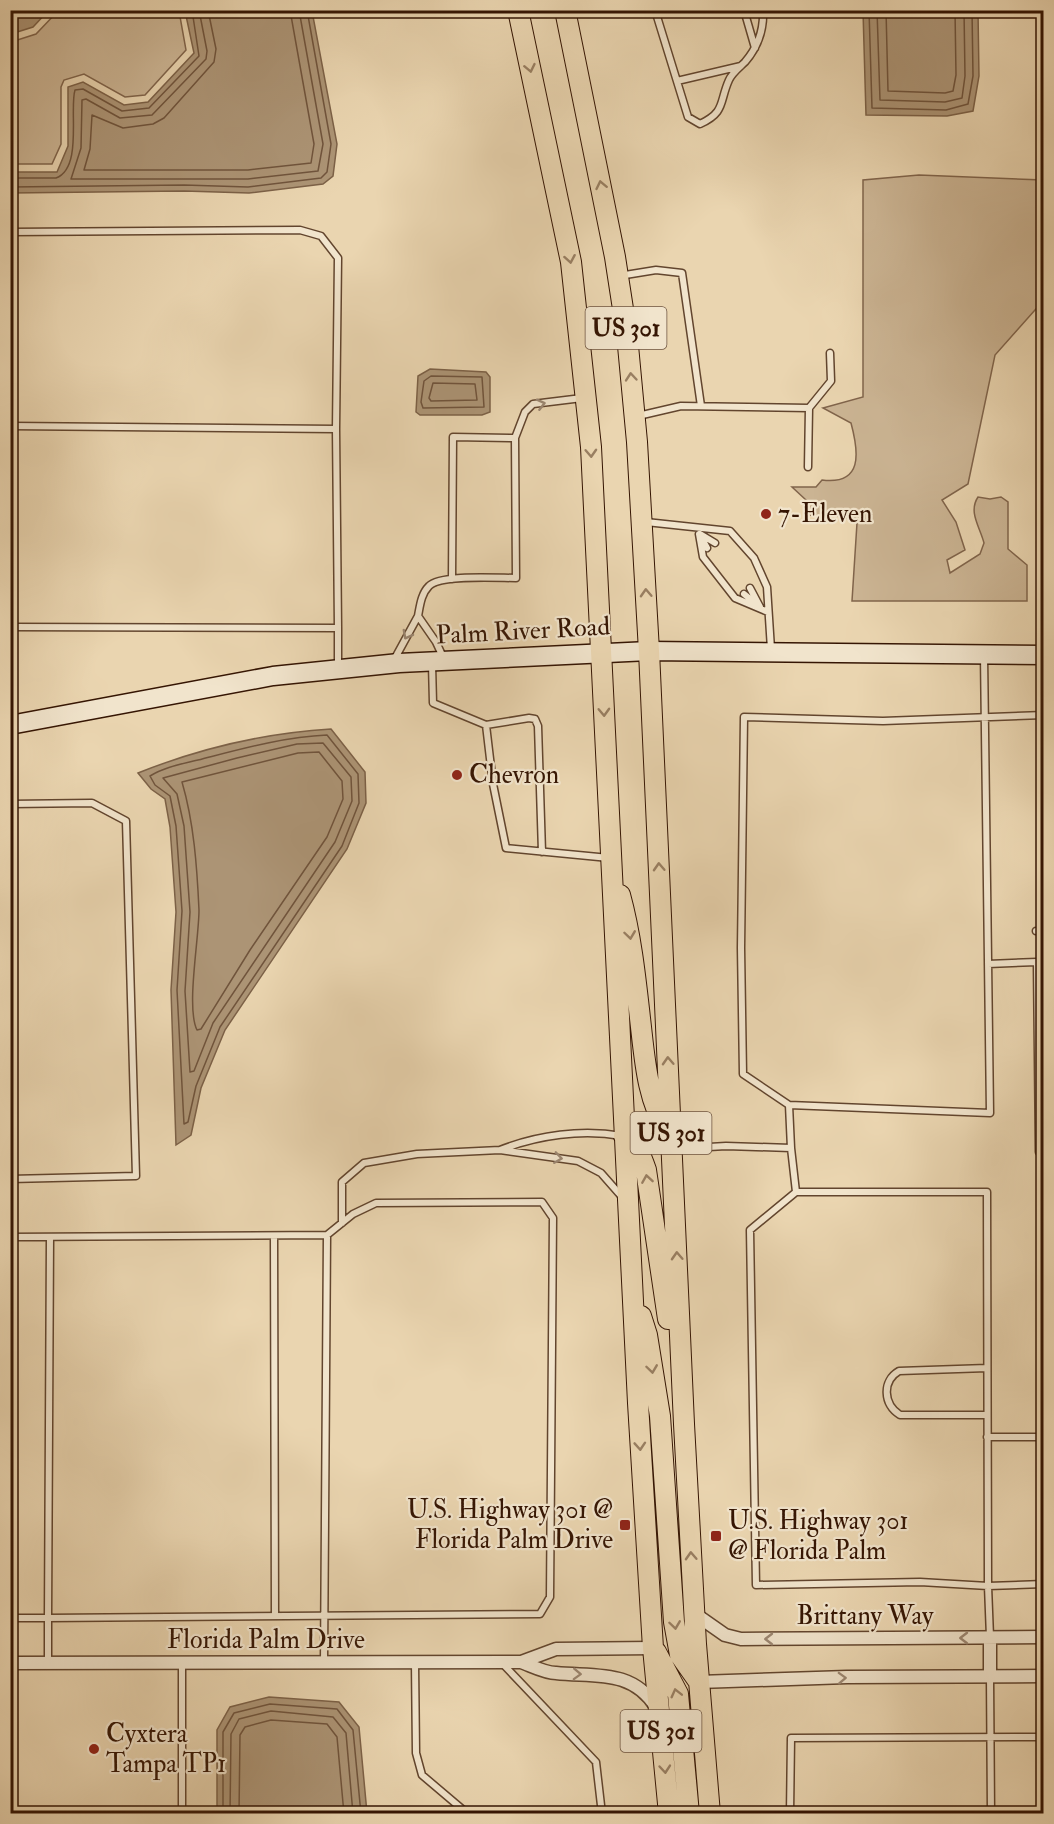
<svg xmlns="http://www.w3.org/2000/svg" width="1054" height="1824" font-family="'IM FELL Double Pica',serif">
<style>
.green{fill:#cbb493;stroke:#80644b;stroke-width:1.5}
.water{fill:#ac9475;stroke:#7c6147;stroke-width:1.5}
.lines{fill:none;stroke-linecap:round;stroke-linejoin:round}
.shore{stroke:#70543c;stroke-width:1.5}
.lane-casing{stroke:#62452e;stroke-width:9}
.street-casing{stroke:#62452e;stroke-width:15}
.secondary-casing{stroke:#351503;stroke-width:21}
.primary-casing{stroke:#351503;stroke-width:22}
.lane{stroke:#f1e4cc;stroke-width:6}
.street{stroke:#f1e4cc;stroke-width:12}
.secondary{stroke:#f1e4cc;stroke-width:18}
.primary{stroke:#ead5b0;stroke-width:20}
.oneway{stroke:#997f62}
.oneway2{stroke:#9c8772}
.poi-dot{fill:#8f2418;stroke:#f1e4cc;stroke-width:2}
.labels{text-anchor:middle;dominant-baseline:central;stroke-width:4.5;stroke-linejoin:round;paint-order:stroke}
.shield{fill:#f1e4cc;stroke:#6d533f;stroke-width:1.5}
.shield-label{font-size:24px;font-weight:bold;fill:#351503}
.poi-label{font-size:26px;fill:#351503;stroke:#f1e4cc;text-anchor:start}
.street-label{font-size:26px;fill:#351503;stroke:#f1e4cc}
</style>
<rect width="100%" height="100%" fill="#ead5b0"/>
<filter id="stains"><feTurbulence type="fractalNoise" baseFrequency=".00333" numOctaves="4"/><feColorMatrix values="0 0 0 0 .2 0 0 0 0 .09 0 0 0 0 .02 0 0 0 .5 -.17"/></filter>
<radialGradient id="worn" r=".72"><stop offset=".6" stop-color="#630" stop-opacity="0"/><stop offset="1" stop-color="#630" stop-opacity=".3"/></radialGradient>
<path class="green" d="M58,11h121l7,39 -41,45 -20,2 -41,-23 -20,6 -3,7v57l-9,20h-41v-122l25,-8z
M919,175l124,5v121l-48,54 -27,129 -26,16 14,22 9,28 -18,10 3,13 30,-19 4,-11c-4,-16 -16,-31 -6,-46l12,2 11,-2 7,5v47l19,16v36h-175l5,-78c-17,-13 -33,-3 -52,-9l1,-14 -14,-13h24l6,-7c41,5 37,-27 29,-57l-28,-15 40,-11v-217z"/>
<path class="water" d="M11,10h37v1l-15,16 -22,7z
M185,11h127l25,133 -4,32 -10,8 -74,9 -65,-2 -173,2v-21h46l11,-26v-59l15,-5 41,23 24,-3 46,-49z
M863,11h115l1,65 -6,35 -26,5 -81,-1z
M430,369l56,3 4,5v35l-8,3h-62l-4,-3 2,-36z
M331,729l34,43 1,31 -19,46 -122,181 -24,58 -10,47 -15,10 -5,-155 5,-78 -6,-85 -5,-28 -14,-10 -13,-16c60,-24 128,-40 193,-44z
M269,1697l70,5 20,25 8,86h-150v-83l13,-23z"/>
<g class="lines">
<path class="shore" d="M199,10l8,41 -1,8 -54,56 -32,3 -34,-19 -4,1 -1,48 -10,31h177l70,-8 5,-27 -24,-134
M208,10l8,39 -2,13 -50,56 -11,6 -30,4 -31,-13 -2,34 -6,21h164l63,-7 3,-19 -24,-134
M869,10l3,98 74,2 22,-6 5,-28 -1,-66
M877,10l3,90 65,2 17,-4 3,-22 -1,-66
M886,10l2,81 57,2 8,-2 3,-16 -1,-65
M10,178h46c27,-10 13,-69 19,-88l8,-1 39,22 27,-3 50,-52 -7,-46
M10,187l174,-2 64,2 73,-9 6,-6 4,-28 -24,-134
M431,376l51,1 2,30 -61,1 -2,-6 3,-21z
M433,383l42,1 2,16 -46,1 -2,-3z
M327,735l31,39 1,29 -17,43 -122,181 -24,59 -8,36 -4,2 -7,-134 5,-79 -6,-85 -6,-30 -15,-11 -5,-9c14,-9 32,-12 48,-16 43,-11 85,-23 129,-25z
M323,743l28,34 1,24 -17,41 -122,181 -19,48 -4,1 -5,-81 5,-79 -6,-86 -7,-32 -14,-16 74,-20 60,-14z
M319,752l23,29 1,18 -16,38 -77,113 -49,79 -4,1c-11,-22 2,-91 2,-120 -2,-43 -5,-87 -17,-128l116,-29z
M223,1814v-82l11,-19 36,-9 67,5 16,21 8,84
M230,1814l1,-80 8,-15 32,-8 62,6 13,16 7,81
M239,1814l1,-79 5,-8 26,-7 56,4 10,13 7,77"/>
<defs>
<path id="lane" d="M655,10l33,107 12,7c26,-12 19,-22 29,-44 3,-7 11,-13 16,-18 13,-15 19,-32 18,-52
M744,10l11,38
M677,81l64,-15
M10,232l290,-2 21,6 17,22 -2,171 -326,-3
M619,276l37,-6 26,3 19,133
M809,408l22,-27 -1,-28
M638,416l43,-10 128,2 -1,59
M646,522l84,9 24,27 13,29 4,62
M699,534l4,23 32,41 33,14
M700,534l15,9
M701,537l6,11
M452,579l1,-142 62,1
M744,594l16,13 -10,-19
M418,616c2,-10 3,-22 11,-30 11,-12 69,-8 87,-8l-1,-140 10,-26 8,-8 49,-6
M10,627l328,1 -2,-199
M338,628v38
M394,660l24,-44 18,26 7,15
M432,664l1,39 53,22 7,59 13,64 103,10
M486,725l43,-7 6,1 3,7 4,126
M10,804l82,-1 34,18 10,355 -126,3
M1036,931h8
M988,964l49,-2 2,190 5,-1
M789,1105l-46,-31 -2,-126 3,-231 139,4 161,-6
M791,1148l5,44 -46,38 6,355 164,-3 68,4 2,51
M675,1149l51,-3 65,2 -2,-43 201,8 -6,-458
M500,1150c38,-15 82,-21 122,-14
M796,1192h191l1,394 56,-2
M342,1223v-41l22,-19 53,-9 83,-4 78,11 23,12 22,25
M274,1236l1,380
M10,1237l317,-2 -3,427
M50,1238l-2,380 492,-4 10,-17 3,-379 -11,-16 -166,1 -23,11 -26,21
M987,1415h-87c-17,-11 -18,-34 -1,-44l88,-3
M987,1437h57
M10,1618h38v45
M501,1662l95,100 6,52
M182,1663v151
M415,1663l1,90 6,22 46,39
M990,1677l1,137
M790,1814l1,-76 253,-1"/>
<path id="street" d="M695,1614l30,21 16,4 303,-2
M990,1638v39
M521,1662c11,4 24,11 35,11 39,4 76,-4 100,34
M10,1663l511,-1 35,-13 97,-1
M699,1682l148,-5 197,-1"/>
<path id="secondary" d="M10,725l263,-49 126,-13 250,-12 395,4"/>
<path id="primary" d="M518,10l53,252 20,185 47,956 15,245 16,166
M565,10l50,247 12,78 10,107 12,209 35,773 12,220 14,170
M620,895c12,44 16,88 21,132 4,36 7,74 27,105
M624,1136c13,9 17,19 22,34l22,149
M641,1316l6,19 13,81 14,206 6,33 19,27
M656,1652l22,42 11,120"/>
</defs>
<use href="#lane" class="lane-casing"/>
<use href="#street" class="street-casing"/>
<use href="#secondary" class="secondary-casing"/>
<use href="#primary" class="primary-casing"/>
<use href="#lane" class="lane"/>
<use href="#street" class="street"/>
<use href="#secondary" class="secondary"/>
<use href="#primary" class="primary"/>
</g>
<defs><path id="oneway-chevron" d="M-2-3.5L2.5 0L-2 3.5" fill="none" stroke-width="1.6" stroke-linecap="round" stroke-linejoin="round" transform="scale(1.5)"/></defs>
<g class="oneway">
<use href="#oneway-chevron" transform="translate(530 68) rotate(78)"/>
<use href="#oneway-chevron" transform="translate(601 185) rotate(-102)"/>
<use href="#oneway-chevron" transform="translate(570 259) rotate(80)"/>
<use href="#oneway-chevron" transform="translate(631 377) rotate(-95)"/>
<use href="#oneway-chevron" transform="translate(591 453) rotate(87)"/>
<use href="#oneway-chevron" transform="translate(646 593) rotate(-93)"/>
<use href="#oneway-chevron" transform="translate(604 712) rotate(88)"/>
<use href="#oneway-chevron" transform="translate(659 867) rotate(-93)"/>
<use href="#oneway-chevron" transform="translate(630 935) rotate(82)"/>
<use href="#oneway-chevron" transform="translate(668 1061) rotate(-93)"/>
<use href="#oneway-chevron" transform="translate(647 1179) rotate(-99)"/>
<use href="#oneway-chevron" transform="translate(677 1256) rotate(-93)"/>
<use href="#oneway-chevron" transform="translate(652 1369) rotate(82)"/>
<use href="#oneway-chevron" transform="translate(640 1446) rotate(86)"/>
<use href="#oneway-chevron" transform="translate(691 1556) rotate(-93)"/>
<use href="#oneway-chevron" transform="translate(675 1625) rotate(82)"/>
<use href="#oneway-chevron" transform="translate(676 1693) rotate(-104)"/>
<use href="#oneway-chevron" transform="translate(665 1769) rotate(85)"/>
</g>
<g class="oneway2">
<use href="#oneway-chevron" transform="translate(541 404) rotate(-14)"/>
<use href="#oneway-chevron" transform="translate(407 635) rotate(118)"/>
<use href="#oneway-chevron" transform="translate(558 1158) rotate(8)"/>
<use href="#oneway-chevron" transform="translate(964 1638) rotate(180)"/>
<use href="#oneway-chevron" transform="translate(769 1639) rotate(180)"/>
<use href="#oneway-chevron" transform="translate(577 1674) rotate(2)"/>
<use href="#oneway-chevron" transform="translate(842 1678) rotate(-2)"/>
</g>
<g class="poi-dot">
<circle cx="766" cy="514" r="6"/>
<circle cx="457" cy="775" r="6"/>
<rect x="619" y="1519" width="12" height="12" rx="3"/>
<rect x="710" y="1530" width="12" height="12" rx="3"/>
<circle cx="94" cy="1749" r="6"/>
</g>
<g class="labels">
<g class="shield">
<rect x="585.5" y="307" width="81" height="42" rx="4.5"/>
<rect x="630.5" y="1112" width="81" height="42" rx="4.5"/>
<rect x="620.5" y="1710" width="81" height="42" rx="4.5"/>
</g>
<g class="shield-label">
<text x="626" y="328">US 301</text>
<text x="671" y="1133">US 301</text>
<text x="661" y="1731">US 301</text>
</g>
<g class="poi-label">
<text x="778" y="514">7-Eleven</text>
<text x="469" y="775">Chevron</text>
<text x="613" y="1510" text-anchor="end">U.S. Highway 301 @<tspan x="613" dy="30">Florida Palm Drive</tspan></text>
<text x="728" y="1521">U.S. Highway 301<tspan x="728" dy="30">@ Florida Palm</tspan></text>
<text x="106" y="1734">Cyxtera<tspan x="106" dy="30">Tampa TP1</tspan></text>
</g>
<g class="street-label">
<text transform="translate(523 631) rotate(-3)">Palm River Road</text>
<text x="865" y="1616">Brittany Way</text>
<text x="266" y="1640">Florida Palm Drive</text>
</g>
</g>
<rect width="1054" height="1824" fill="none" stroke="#ead5b0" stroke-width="36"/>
<rect x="12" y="12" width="1030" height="1800" fill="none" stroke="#351503" stroke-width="3"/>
<rect x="18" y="18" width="1018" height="1788" fill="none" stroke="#351503" stroke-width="1.5"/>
<rect width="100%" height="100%" filter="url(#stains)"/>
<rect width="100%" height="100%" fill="url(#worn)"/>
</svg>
